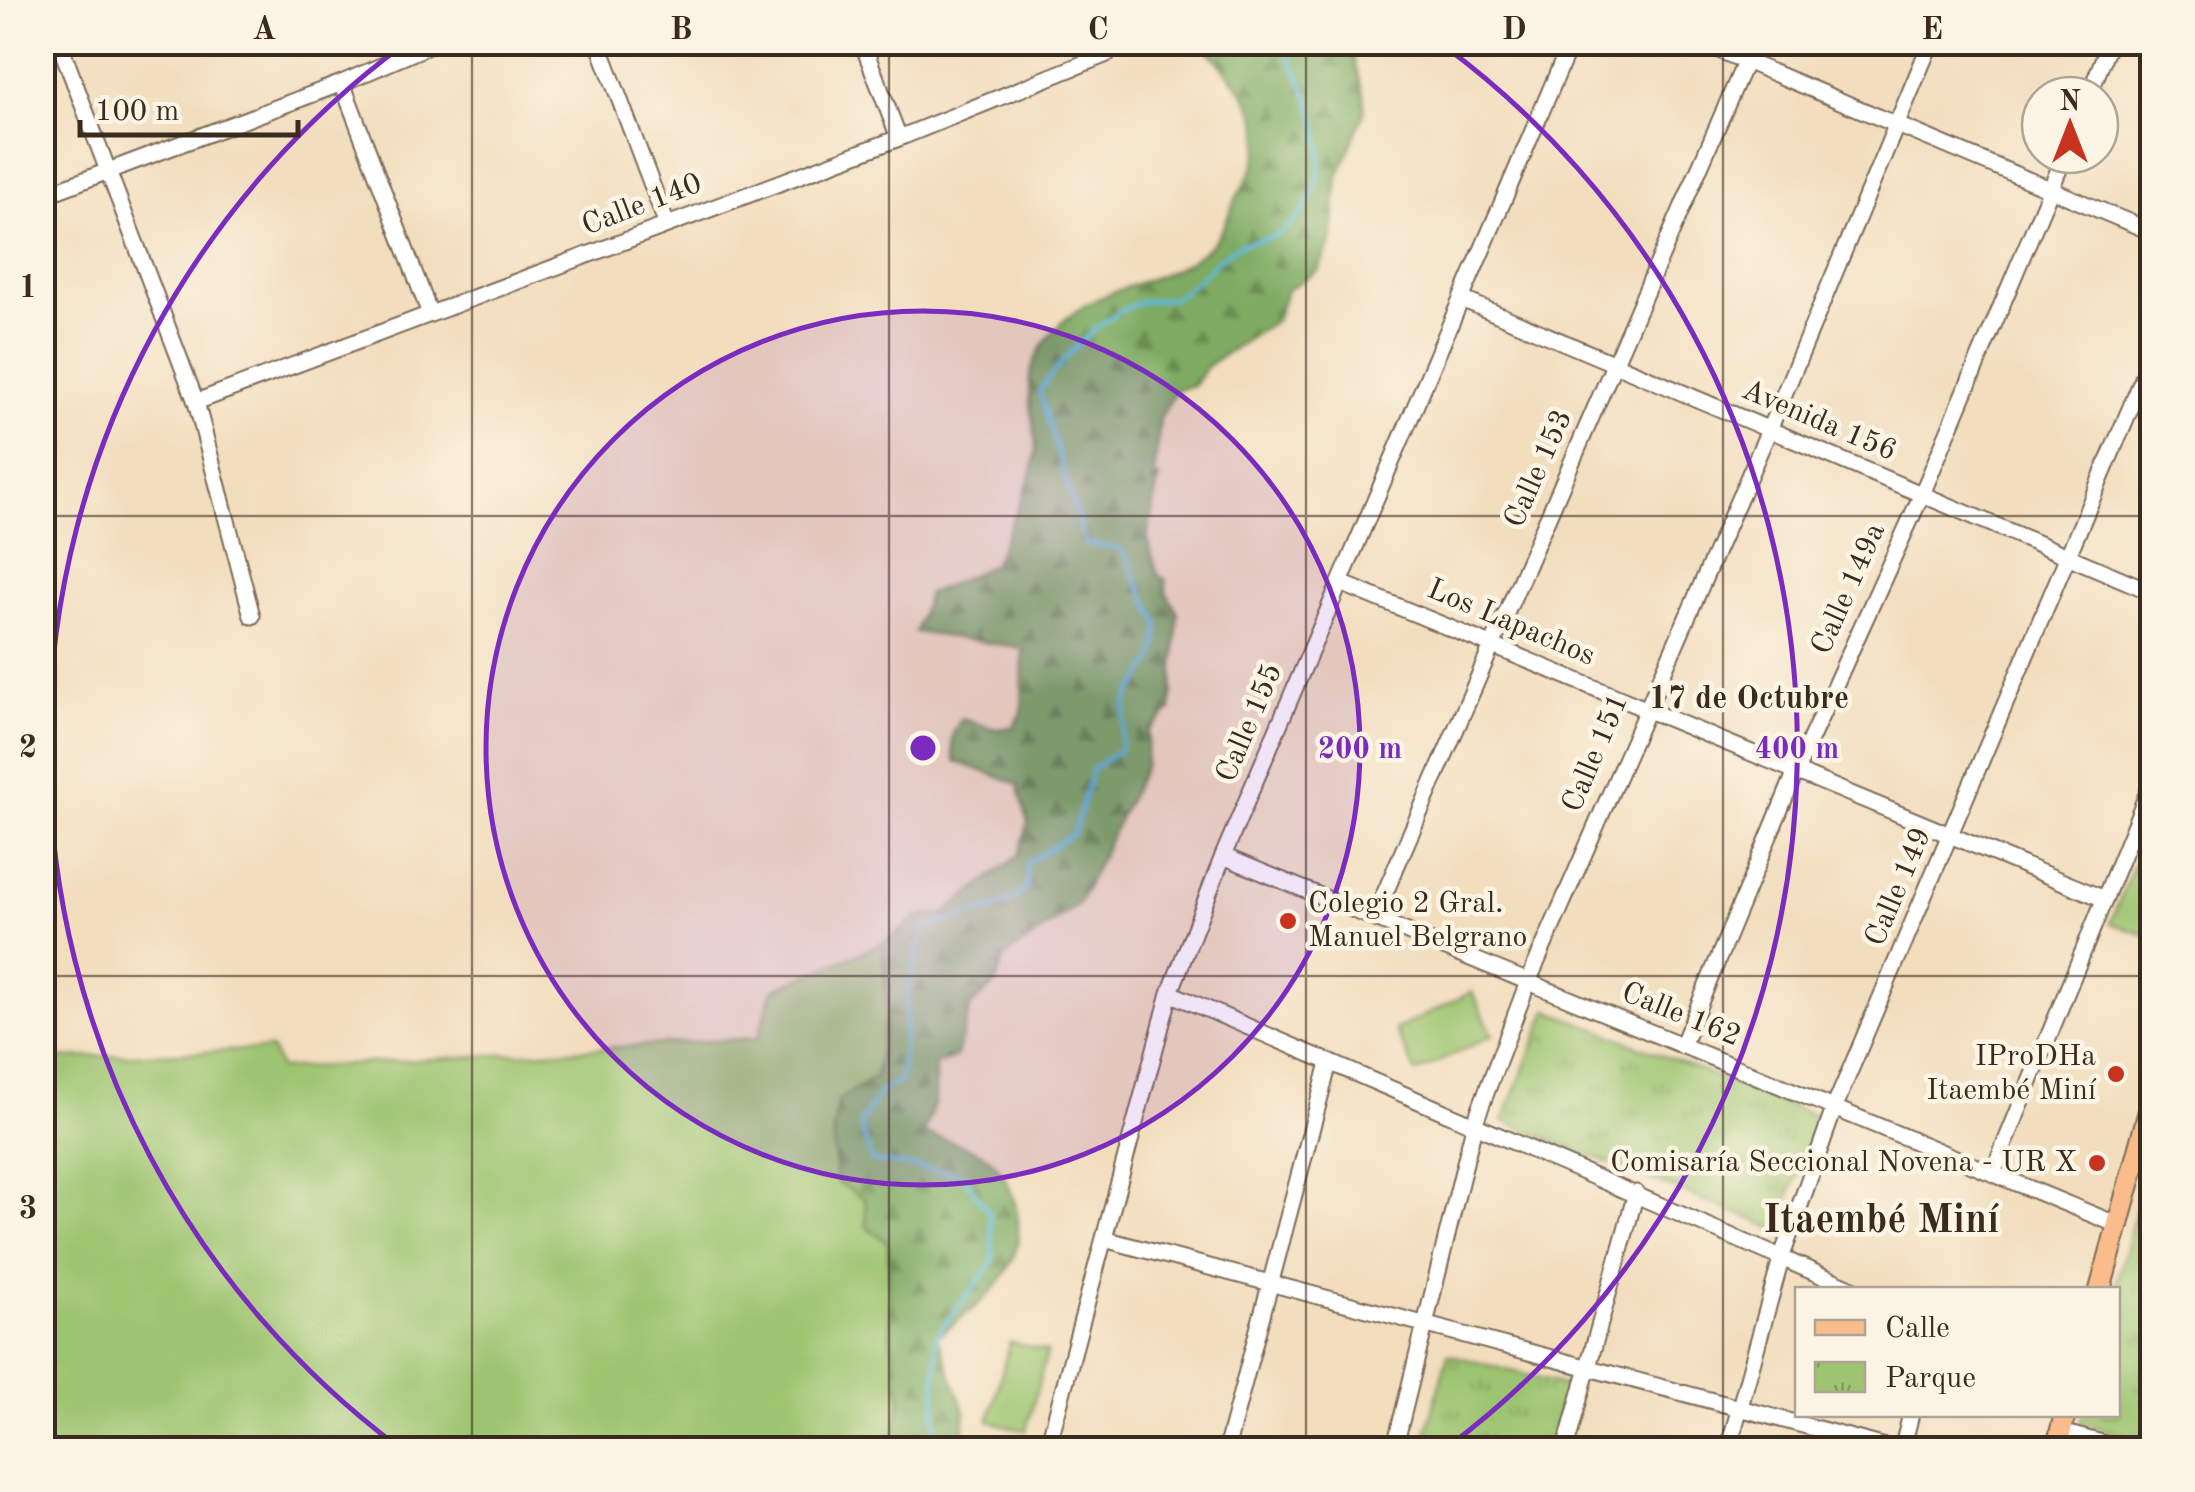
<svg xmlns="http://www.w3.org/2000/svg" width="2195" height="1492" font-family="'Old Standard TT',serif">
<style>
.grass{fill:#9dc470;stroke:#6c7747;stroke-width:2.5}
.forest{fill:url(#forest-firs);stroke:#5c6a40;stroke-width:2.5}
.park{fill:url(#park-tufts);stroke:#6c7747;stroke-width:2.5}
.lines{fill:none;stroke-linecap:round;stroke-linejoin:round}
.stream{stroke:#5cbbda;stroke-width:4}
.minor-casing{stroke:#7b6956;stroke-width:19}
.major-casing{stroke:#7b6956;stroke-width:24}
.minor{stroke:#fff;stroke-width:15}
.major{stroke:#f9bc8a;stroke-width:20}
.grid{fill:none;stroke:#3b2a1e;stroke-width:2.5;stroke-opacity:0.55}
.ring{fill:none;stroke:#7b2cbf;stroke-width:5}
.poi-dot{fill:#c8321e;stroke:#fcf5e5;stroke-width:4}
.labels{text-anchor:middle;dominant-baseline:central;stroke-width:9;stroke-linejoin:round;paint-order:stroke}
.street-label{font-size:30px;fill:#3b2a1e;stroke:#fcf5e5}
.poi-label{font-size:30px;fill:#3b2a1e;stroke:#fcf5e5;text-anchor:end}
.neighbourhood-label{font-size:32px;font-weight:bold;fill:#3b2a1e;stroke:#fcf5e5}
.district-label{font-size:40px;font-weight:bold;fill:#3b2a1e;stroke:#fcf5e5}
.centre{fill:#7b2cbf;stroke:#fcf5e5;stroke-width:5}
.ring-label{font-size:30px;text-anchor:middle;font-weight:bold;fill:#7b2cbf;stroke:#fcf5e5;stroke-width:9;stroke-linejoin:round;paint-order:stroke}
.neatline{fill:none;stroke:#3b2a1e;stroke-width:4}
.grid-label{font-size:32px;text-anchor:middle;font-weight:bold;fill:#3b2a1e}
</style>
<defs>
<pattern id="forest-firs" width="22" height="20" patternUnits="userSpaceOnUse" patternTransform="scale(2.5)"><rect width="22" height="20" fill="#7eaa62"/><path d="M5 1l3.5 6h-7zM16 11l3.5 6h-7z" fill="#688b50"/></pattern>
<pattern id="park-tufts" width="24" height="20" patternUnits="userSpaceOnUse" patternTransform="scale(2.5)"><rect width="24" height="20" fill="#9dc470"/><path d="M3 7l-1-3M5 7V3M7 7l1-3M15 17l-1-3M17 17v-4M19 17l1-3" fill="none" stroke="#819f5b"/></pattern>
</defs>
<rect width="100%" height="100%" fill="#fcf5e5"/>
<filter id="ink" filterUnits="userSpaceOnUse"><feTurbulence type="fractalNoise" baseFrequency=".01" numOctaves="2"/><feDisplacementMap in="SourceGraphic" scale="20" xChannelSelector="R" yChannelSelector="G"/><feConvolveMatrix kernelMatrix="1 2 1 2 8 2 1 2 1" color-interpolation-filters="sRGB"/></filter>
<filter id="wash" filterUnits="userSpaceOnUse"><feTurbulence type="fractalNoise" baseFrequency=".0048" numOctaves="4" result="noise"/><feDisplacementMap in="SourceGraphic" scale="40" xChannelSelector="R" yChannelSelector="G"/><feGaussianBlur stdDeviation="2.25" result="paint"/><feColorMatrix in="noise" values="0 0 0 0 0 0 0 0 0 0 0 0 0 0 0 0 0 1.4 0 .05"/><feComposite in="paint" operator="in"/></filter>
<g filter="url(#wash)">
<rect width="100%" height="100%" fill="#f2ddbd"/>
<path class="grass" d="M2152,820v117l-42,-14z
M883,943l4,66 -11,67 -38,25 27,98 1,27 22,17 3,95 10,62 -9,49h-849l-1,-390 229,-10 9,20 478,-31 15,-48z
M1472,992l21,43 -77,38 -21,-43z
M1010,1342l37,10 -21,79 -37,-10z"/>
<path class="forest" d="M1202,43h147l15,53v17l-26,64 -5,61 -15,33 -31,19 -11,30 -69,46 -13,19 -18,5 -16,29 -7,66 6,-9 -12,63 11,36 8,5v12l12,21 -7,98 -22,19 -4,35 -67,140 -74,53 -8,25 -25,23 -15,51 -21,8v37l-11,31c19,7 50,13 66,26 13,11 22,32 26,48 14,63 -32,95 -79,129l28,75 -2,38h-71l9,-49 -10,-62 -3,-95 -22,-17 -1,-27 -29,-17 -3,-51 5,-30 38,-25 11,-67 -4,-66 36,-27 25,-2 75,-59 9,-32 -10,-39 -63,-23c-4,-18 -6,-27 7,-42l34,10 17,-2 9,-14 1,-65 -108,-16 13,-38 65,-29c13,-32 31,-65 40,-98 12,-43 -23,-76 12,-125 42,-59 107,-52 155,-88 28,-21 24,-37 40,-62 44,-68 6,-97 -38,-149z"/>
<path class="park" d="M1548,1010l272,108 -44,111 -273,-108z
M2152,1150v292l-72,-19 2,-8 36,-1 -3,-125z
M1448,1354l118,32 -17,63h-127z"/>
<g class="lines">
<path class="stream" d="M934,1450l3,-115 56,-73 -3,-48 -28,-40 -90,-13 -12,-37 21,-33 19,-9 9,-99 16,-55 75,-21 27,-18v-26l47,-30 18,-64 28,-19 7,-50 28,-42 4,-34 -37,-74 -37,-7 -46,-152c26,-35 55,-68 96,-87 13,-6 32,-1 44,-9 21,-14 37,-38 59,-49 13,-7 32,-5 44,-14 64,-48 37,-121 5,-179l2,-11"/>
</g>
</g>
<g filter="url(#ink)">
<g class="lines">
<defs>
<path id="minor" d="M59,42l137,360 56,214
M598,42l69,183
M862,42l37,96
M1700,42l452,190
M342,83l88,231
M2089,95l21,-53
M42,196l300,-113 95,-41
M1464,300l688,292
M196,402l703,-264 208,-84
M1341,583l761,315
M1223,856l895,369
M1374,918l380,-876
M1170,993l685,297
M1682,1046l114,-275 126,-277 143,-339
M1993,1173l159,-391
M1104,1239l793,211
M2061,1432l67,18
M1047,1450l123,-457 53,-137 348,-814
M1226,1450l103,-387
M1394,1450l81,-328 53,-140 241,-552 162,-388
M1565,1450l71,-257
M1728,1450l54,-194 53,-150 317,-749
M1902,1450l9,-36"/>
<path id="major" d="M2100,1290l52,-190
M2056,1450l9,-36"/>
</defs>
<use href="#minor" class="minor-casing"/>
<use href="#major" class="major-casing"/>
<use href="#minor" class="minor"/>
<use href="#major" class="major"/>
</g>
</g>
<path class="grid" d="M472,42v1408M889,42v1408M1306,42v1408M1723,42v1408M42,516h2110M42,976h2110"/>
<circle cx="923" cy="748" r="437" fill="#7b2cbf" fill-opacity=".12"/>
<g class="ring">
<circle cx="923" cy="748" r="437"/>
<path d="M397 1446A874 874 0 0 1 403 45M1443 45A874 874 0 0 1 1449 1446"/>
</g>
<g class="poi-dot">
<circle cx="1288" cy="921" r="10"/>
<circle cx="2116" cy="1074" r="10"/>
<circle cx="2097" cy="1163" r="10"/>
</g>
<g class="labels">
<g class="street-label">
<text transform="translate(642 205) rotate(-21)">Calle 140</text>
<text transform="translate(1819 421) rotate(23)">Avenida 156</text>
<text transform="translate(1539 469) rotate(-66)">Calle 153</text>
<text transform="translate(1849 589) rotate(-66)">Calle 149a</text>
<text transform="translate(1511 623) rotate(23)">Los Lapachos</text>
<text transform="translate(1250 723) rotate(-67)">Calle 155</text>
<text transform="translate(1596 753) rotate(-67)">Calle 151</text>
<text transform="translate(1899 887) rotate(-67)">Calle 149</text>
<text transform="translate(1681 1015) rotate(22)">Calle 162</text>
</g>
<g class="poi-label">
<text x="1308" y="904" text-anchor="start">Colegio 2 Gral.<tspan x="1308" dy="34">Manuel Belgrano</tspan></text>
<text x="2096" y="1057">IProDHa<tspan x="2096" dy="34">Itaembé Miní</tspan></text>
<text x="2077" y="1163">Comisaría Seccional Novena - UR X</text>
</g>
<g class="neighbourhood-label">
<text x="1749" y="700">17 de Octubre</text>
</g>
<g class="district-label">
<text x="1881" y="1222">Itaembé Miní</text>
</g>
</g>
<circle cx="923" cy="748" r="15" class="centre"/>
<g class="ring-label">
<text x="1360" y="758">200 m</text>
<text x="1797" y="758">400 m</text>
</g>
<rect width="2195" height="1492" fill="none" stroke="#fcf5e5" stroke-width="110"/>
<rect x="1795" y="1287" width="325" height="130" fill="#fcf5e5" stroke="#afa495" stroke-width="2.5"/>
<rect x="1815" y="1320" width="50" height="15" fill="#f9bc8a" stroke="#afa495" stroke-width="2.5"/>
<text x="1885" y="1337" font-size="30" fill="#3b2a1e">Calle</text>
<rect x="1815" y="1362" width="50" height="30" fill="url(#park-tufts)" stroke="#afa495" stroke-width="2.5"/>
<text x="1885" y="1387" font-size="30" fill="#3b2a1e">Parque</text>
<g transform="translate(2070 125)"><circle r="48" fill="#fcf5e5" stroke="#afa495" stroke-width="2.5"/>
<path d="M0-8L18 38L0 25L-18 38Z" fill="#c8321e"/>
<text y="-15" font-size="28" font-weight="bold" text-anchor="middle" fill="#3b2a1e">N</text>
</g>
<path d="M80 120v15h218v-15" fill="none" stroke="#3b2a1e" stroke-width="5"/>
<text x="95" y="120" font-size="30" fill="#3b2a1e" stroke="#fcf5e5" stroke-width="8" paint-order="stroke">100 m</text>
<rect x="55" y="55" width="2085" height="1382" class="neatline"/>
<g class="grid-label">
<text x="264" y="39">A</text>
<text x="681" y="39">B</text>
<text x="1098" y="39">C</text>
<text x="1514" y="39">D</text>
<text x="1932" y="39">E</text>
<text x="28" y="297">1</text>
<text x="28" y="757">2</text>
<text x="28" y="1218">3</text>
</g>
</svg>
